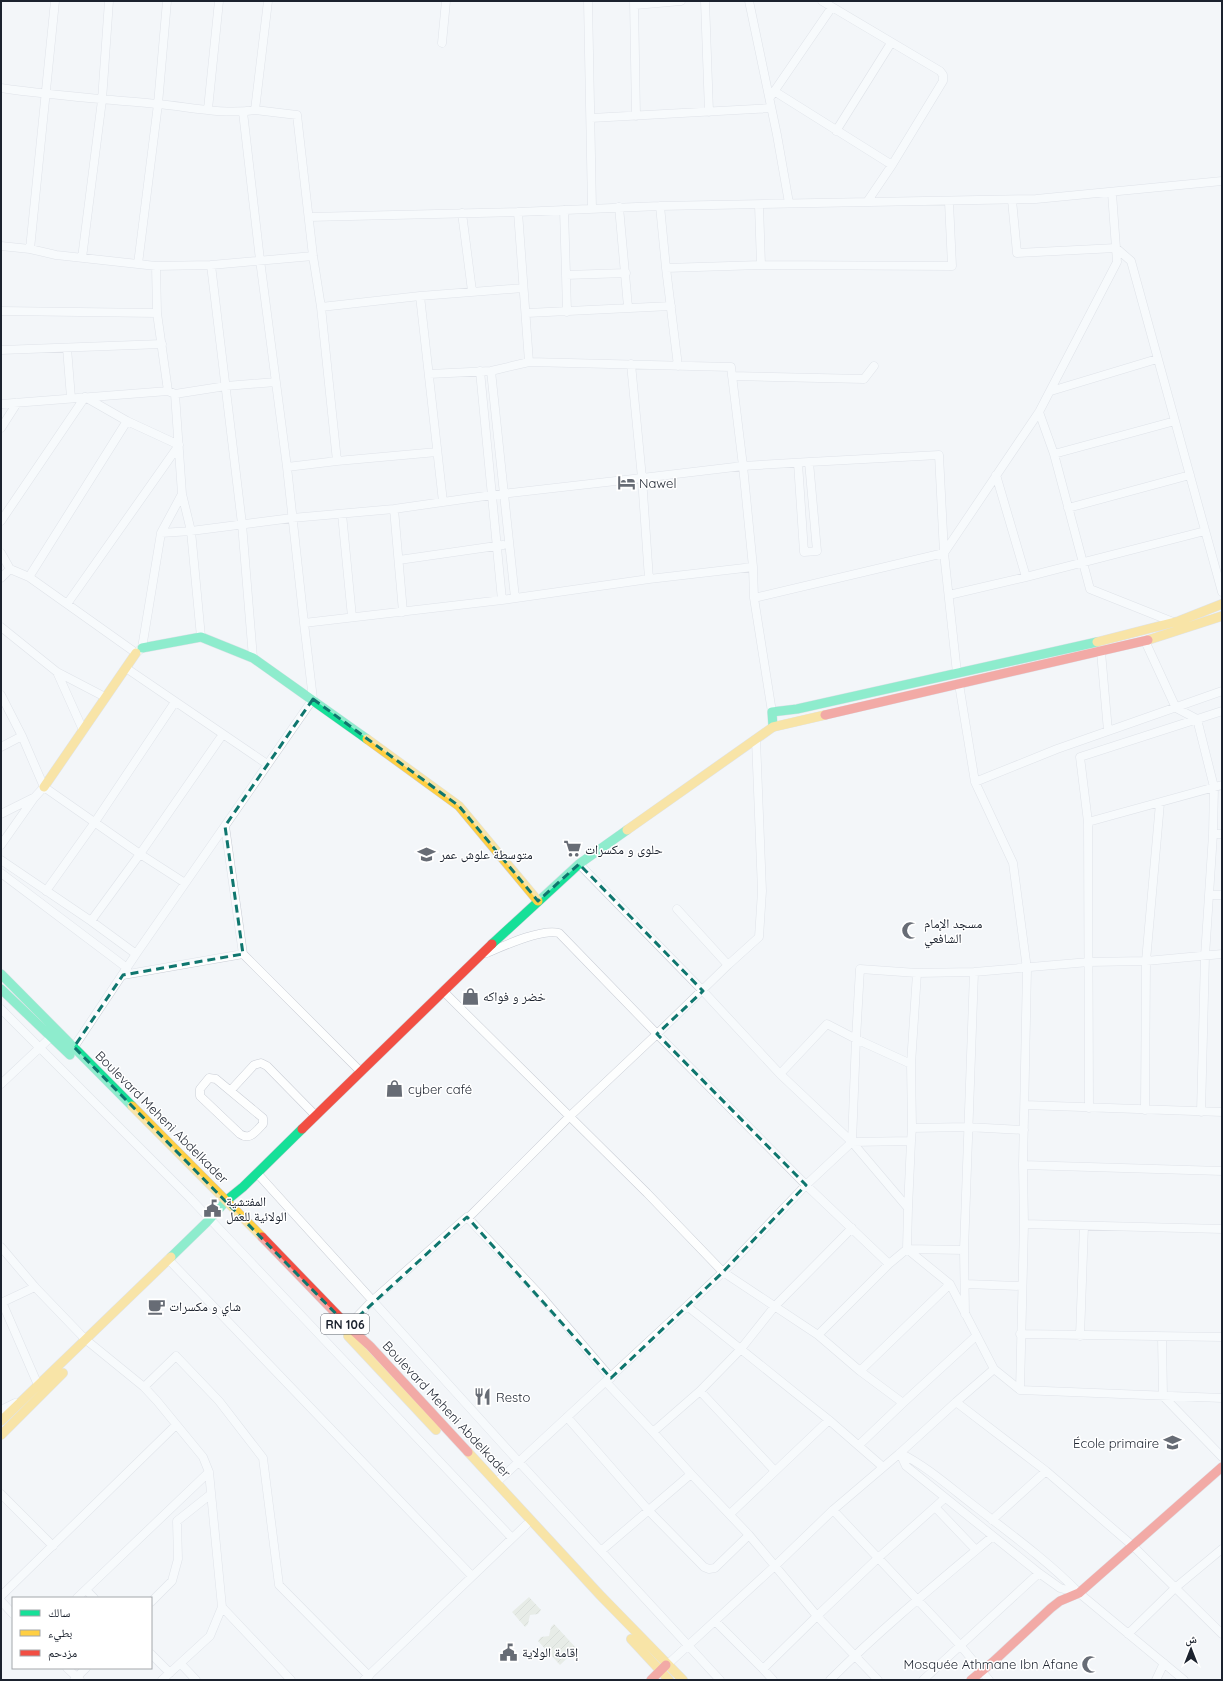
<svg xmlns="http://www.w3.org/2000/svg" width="1223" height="1681" font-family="Quicksand,'Noto Naskh Arabic',sans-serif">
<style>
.garden{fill:url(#garden-furrows)}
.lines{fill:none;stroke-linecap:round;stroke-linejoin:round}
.street-casing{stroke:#c9cdd5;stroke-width:9}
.fast-casing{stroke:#c9cdd5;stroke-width:10}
.slow-casing{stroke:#c9cdd5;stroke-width:10}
.jam-casing{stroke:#c9cdd5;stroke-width:10}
.street{stroke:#fdfefe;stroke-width:8}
.fast{stroke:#16e098;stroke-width:9}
.slow{stroke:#ffcf43;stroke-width:9}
.jam{stroke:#f24e42;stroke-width:9}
.marked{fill:none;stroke:#0f766e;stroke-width:3;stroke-dasharray:8 5;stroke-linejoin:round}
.labels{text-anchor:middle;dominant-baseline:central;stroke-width:3;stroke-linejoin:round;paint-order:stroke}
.shield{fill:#fff;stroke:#5f646d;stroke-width:1}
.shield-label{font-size:12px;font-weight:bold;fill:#1b222e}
.poi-label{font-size:13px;fill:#1b222e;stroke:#fff;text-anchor:start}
.street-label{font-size:13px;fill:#1b222e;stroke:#fff}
</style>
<defs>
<pattern id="garden-furrows" width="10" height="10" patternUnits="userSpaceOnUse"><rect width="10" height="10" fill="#dae0d1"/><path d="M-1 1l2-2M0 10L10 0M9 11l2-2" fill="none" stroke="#bac0b4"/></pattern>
</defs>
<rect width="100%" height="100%" fill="#f3f6f9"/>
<path class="garden" d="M529,1597l12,13 -3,4 -8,1 -2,9 -3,3 -13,-15z
M554,1624l23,25 -17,16 -22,-24 3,-4 8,-1 2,-9z"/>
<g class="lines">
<defs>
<path id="street" d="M268,1l-13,109 42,5 16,141 8,51 16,154 100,-9
M588,1l4,208
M634,1l2,115
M705,1l4,111
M749,1l28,134 12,68
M822,1l118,70 3,4v6l-51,84 -25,37
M635,5l46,-4
M442,43l4,-42
M1,88c52,8 105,11 157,16 32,3 66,11 97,6
M774,91l118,74
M771,96l61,-89
M208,109l11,-108
M243,112l17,148 27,207 17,156
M591,118l180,-10
M836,131l55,-88
M1012,200l5,53 99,-5 15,13 91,331
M759,205l2,60
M660,206l6,62
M619,207l9,100
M564,210l2,65 60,-2
M518,212l11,150
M462,213l10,78
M309,217l209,-5 142,-6 376,-7 186,-18
M1,246l29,3 26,6 100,11 55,-1 102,-9
M30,249l25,-248
M82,258l20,-158 7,-99
M138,264l20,-160 9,-103
M211,265l31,259 11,134
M156,266l1,47 11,78
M566,275l1,37
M420,296l23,206
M321,307l99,-11 103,-8
M1,311l156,2
M527,313l144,-7
M67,348l4,50
M1,350l161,-6
M678,366l-12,-98 95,-3 191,1 -3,-64
M480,371l22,229
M491,371l24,227
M429,374l62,-3 38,-9 202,5 12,99 66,-4 8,89 -13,1 -6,-89
M732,376l132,3 10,-13
M1051,391l106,-32
M175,394l7,100 9,37 10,106
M1,404l167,-13 7,3 51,-8 50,-4
M1039,412l15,42 36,135 83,33
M1,428l16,-25
M1054,454l121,-33
M809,462l130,-7 5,98 13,120
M287,467l50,-6
M996,475l30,102
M1068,508l122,-33
M394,509l9,103
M342,514l10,103
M1,521l84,-124 42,24 52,24 -112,159
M161,533l21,-39
M1,553l9,16 19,8 107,76 6,-5 19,-115 30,-2 101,-13 102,-9 98,-14 150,-17 -11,-114
M399,560l104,-15
M753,567l-104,12 -7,-101 101,-12 10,101 1,31 18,114
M29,577l98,-156
M1,578l9,-9
M949,595l77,-18 179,-46
M754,598l190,-45 95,-141 78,-150 -5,-69
M1,627l56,45 48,25
M1145,641l31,67 21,11 17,68 -1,47 -8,122 -4,156
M1101,652l7,79
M126,668l141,96
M57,672l26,58
M959,684l16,98 38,81 14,106 -4,196 1,59 -4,166
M1,695l21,41 22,51 96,67 45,29
M1,747l21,-11
M975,782l82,-33 165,-58
M1,814l32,-16
M1088,822l134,-37
M1213,834h9
M1,845l33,-47 10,-11
M1,860l90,61 45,33
M579,864l124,127 77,83
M1,873l126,95
M46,891l49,-69 80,-120
M1209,895h13
M91,921l49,-67 83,-120
M487,953c16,-7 55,-25 72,-20l98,101 71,-69 -51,-56
M243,954l118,118
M728,965l31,-28 3,-46 -6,-151
M123,975l120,-21 -18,-128
M443,991l204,202 76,79 -36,34
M1,1009l189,189 322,340
M72,1050l64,-96 177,-255 -9,-76 198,-23 147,-21
M911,1064l6,-91
M209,1078l7,1 47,39v6c-7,7 -13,17 -23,10l-40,-38v-7z
M1,1084l50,-47
M231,1090l23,-25 7,-2 6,3 49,50
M1025,1105l197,7
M1089,1108l-1,-286 -8,-65 142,-46
M1145,1110l1,-149 14,-158
M912,1128l55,-1 57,3
M852,1142l56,66 -1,41 -18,15 -83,-79z
M852,1142l4,-103 55,25 1,64 -1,13
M1023,1165l199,6
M257,1173l261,288 202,219
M908,1208l3,-67 -59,1 -72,-68 47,-50 29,15 4,-70 57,4 57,-1 115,-10 57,-1 76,-7
M468,1218l101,-101 88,-83 149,151 -83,87 95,63 42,36 90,-87
M1024,1224l198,5
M1,1247l34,40 50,52 59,48 13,14 46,56 6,15 13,135 -12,29 -48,44
M964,1250l10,-278
M168,1259l304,317
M966,1284l55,2
M2,1302l36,83
M1,1303l34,-16
M965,1314l-1,-64 -57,-1 43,35 44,85
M348,1326l24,-25 95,-84 74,79 70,82
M1020,1334l202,3
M818,1335l71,-71
M1080,1336l4,-110
M1162,1337l1,59 59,61
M606,1382l47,50
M144,1387l32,-31 43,45 44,57 16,127 90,91
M700,1391l75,80
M956,1402l38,-33 26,21 202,8
M903,1403l73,-67
M1,1410l14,-7
M567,1417l82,94 55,56 5,2 6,-1 34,-33 68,81 61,-58 67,-60
M859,1445l44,-42 -43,-32
M900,1453c28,14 52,36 77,55 35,27 72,54 102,85l105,87
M900,1453l6,13 133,107 21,15 18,5
M691,1474l58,61
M497,1482l190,-176 142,114 54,47
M1,1494l52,52
M935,1507l41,43
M833,1510l67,-57 56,-51 90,69 87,75 89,88
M730,1514l99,-94
M992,1520l54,-49
M601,1551l90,-77 -38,-42 47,-41 40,-41 35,-44 77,-78
M86,1590l8,8
M1,1596l175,-171
M77,1598l132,-126
M1,1601l12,13
M151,1602l21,-21 6,-22 -1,-38 34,-27
M222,1607l69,73
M715,1621l48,48
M1128,1634l47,-46 47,-39
M151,1654l19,19
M181,1664l15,16
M668,1664l109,-100 56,-54 127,135 29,35
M67,1668l13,12
M74,1680l12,-12
M364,1680l162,-155
M773,1680l-10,-11 54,-53 61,64
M830,1680c51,-51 107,-97 163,-144
M923,1680l116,-107
M1156,1680l8,-17"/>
<path id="fast" d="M142,648l59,-11 52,21 114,81
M773,727l-1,-15 25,-3 300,-67
M492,944l87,-80 48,-34
M1,974l131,132
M1,989l69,66
M171,1257l37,-36 19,-21 16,-13 59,-58"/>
<path id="slow" d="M1148,640l74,-24
M1097,642l82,-21 43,-17
M367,739l92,67 79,95
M44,787l92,-134
M627,830l146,-103 52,-12
M132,1106l130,131
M348,1336l88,94
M1,1421l170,-164
M1,1435l62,-62
M468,1452l132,143 83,85
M631,1639l38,41"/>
<path id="jam" d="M825,715l323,-75
M302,1129l190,-185
M262,1237l86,89 22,20 98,106
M651,1680l15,-15
M971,1680l23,-19 57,-53 9,-7 19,-8 143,-126"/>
</defs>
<use href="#street" class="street-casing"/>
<use href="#fast" class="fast-casing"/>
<use href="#slow" class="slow-casing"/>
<use href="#jam" class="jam-casing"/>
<use href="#street" class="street"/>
<use href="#fast" class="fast"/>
<use href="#slow" class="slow"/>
<use href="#jam" class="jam"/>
</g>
<path d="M0 0H1223V1681H0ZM313,699l146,107 79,95 41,-37 124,127 -46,43 149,151 -83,87 -112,106 -144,-161 -119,109 -274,-279 49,-72 120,-21 -18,-128z" fill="#f3f6f9" fill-opacity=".55" fill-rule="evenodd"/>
<path class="marked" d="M313,699l146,107 79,95 41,-37 124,127 -46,43 149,151 -83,87 -112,106 -144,-161 -119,109 -274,-279 49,-72 120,-21 -18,-128z"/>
<defs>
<symbol id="hotel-bare" viewBox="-9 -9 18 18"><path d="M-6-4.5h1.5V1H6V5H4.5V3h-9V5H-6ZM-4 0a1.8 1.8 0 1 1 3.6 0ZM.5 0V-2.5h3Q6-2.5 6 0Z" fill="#676c75" stroke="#fff" stroke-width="2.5" paint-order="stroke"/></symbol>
<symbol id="supermarket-bare" viewBox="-9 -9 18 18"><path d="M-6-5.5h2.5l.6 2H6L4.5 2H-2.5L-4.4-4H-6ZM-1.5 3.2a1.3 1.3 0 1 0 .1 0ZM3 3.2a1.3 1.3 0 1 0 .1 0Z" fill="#676c75" stroke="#fff" stroke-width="2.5" paint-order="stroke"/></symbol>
<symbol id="school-bare" viewBox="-9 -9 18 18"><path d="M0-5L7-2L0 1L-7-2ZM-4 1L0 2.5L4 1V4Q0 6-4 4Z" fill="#676c75" stroke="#fff" stroke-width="2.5" paint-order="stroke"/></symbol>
<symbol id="mosque-bare" viewBox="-9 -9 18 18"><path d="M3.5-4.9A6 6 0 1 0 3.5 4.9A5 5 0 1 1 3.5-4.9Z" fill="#676c75" stroke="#fff" stroke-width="2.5" paint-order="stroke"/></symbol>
<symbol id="shop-bare" viewBox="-9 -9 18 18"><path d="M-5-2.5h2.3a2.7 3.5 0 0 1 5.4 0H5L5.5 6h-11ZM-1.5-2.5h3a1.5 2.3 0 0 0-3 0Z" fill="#676c75" stroke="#fff" stroke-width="2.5" paint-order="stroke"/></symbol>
<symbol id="civic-bare" viewBox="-9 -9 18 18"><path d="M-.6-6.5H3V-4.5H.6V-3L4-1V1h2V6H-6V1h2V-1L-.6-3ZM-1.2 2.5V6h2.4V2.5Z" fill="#676c75" stroke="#fff" stroke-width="2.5" paint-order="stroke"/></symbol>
<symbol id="cafe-bare" viewBox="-9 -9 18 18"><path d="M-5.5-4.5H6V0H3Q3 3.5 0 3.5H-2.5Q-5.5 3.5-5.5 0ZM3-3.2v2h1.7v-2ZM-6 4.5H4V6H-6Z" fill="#676c75" stroke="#fff" stroke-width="2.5" paint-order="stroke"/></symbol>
<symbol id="restaurant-bare" viewBox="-9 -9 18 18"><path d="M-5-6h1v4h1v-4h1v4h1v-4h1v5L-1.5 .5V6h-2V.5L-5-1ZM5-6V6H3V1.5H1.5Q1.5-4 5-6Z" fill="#676c75" stroke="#fff" stroke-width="2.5" paint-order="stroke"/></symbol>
</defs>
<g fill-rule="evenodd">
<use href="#hotel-bare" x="614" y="470" width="25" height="25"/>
<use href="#supermarket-bare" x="560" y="836" width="25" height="25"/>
<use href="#school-bare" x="414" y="842" width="25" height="25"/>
<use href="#mosque-bare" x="898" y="918" width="25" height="25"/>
<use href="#shop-bare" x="458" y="984" width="25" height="25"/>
<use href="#shop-bare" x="382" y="1076" width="25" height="25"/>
<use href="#civic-bare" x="200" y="1196" width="25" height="25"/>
<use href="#cafe-bare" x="144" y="1294" width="25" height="25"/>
<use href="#restaurant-bare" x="470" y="1384" width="25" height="25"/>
<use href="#school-bare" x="1160" y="1430" width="25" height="25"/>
<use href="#civic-bare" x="496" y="1640" width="25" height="25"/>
<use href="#mosque-bare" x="1078" y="1652" width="25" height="25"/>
</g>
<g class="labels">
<rect class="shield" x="321" y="1314" width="48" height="20" rx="3"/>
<g class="shield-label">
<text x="345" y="1324">RN 106</text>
</g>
<g class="poi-label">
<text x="639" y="483">Nawel</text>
<text x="585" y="849">حلوى و مكسرات</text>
<text x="440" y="854">متوسطة علوش عمر</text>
<text x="924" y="923">مسجد الإمام<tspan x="924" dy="15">الشافعي</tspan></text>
<text x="483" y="996">خضر و فواكه</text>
<text x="408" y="1089">cyber café</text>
<text x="226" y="1201">المفتشية<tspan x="226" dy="15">الولائية للعمل</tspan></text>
<text x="169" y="1306">شاي و مكسرات</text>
<text x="496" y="1397">Resto</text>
<text x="1159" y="1443" text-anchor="end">École primaire</text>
<text x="522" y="1652">إقامة الولاية</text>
<text x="1078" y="1664" text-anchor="end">Mosquée Athmane Ibn Afane</text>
</g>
<g class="street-label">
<text transform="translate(162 1117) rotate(45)">Boulevard Meheni Abdelkader</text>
<text transform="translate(447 1409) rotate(47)">Boulevard Meheni Abdelkader</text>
</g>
</g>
<rect width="1223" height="1681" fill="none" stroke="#1b222e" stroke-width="4"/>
<rect x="12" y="1597" width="140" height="72" fill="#ffffff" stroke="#a4a7ab"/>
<rect x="20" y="1610" width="20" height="6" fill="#16e098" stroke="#a4a7ab"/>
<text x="48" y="1617" font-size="12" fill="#1b222e">سالك</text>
<rect x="20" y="1630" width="20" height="6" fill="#ffcf43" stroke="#a4a7ab"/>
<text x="48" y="1637" font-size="12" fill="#1b222e">بطيء</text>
<rect x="20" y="1650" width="20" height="6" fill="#f24e42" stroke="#a4a7ab"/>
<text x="48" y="1657" font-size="12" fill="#1b222e">مزدحم</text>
<g transform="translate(1191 1649)" stroke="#ffffff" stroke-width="3" paint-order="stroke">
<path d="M0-3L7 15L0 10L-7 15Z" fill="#1b222e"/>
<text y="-6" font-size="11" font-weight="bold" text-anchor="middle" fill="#1b222e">ش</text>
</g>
</svg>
